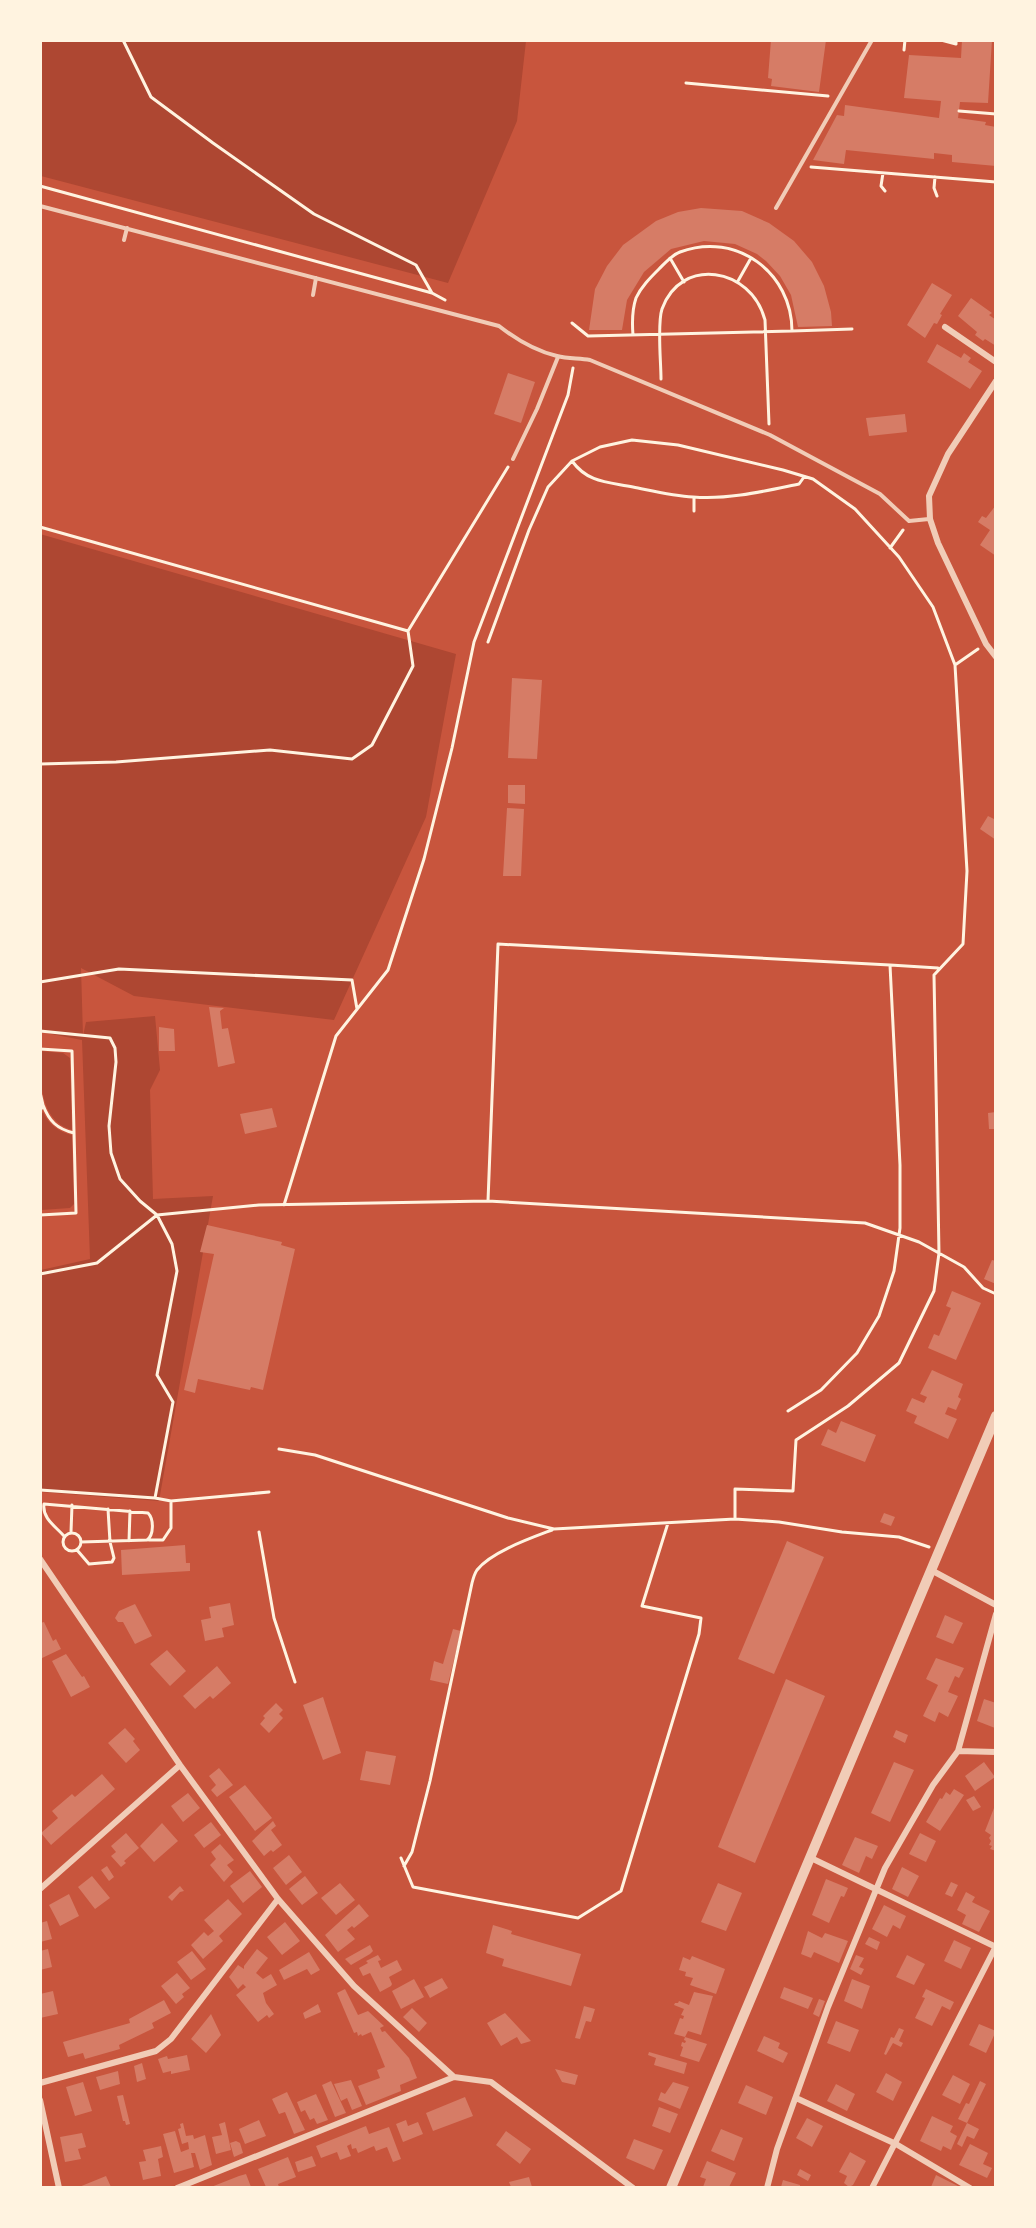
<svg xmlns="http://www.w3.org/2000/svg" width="1036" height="2228" font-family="'Public Sans',sans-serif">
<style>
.green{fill:#ae4732}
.building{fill:#d67c66}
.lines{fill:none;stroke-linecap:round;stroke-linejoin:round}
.path{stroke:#fff3e0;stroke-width:3}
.service{stroke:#f1ccb7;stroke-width:4}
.minor{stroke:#f1ccb7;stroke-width:6}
.tertiary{stroke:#f1ccb7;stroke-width:10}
</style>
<rect width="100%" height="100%" fill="#c8553d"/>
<path class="green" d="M40,41h486l-9,80 -69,162 -407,-107z
M40,534l416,120 -30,163 -92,203 -200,-24 -53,-28 2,68 3,-14 69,-6 5,54 -10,20 3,109 60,-3 -54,305 -118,-9v-222l49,-11 -8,-219 -41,-8z
M40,1051l23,2 7,5 2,72c-34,-10 -31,-50 -32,-79z
M43,1112c6,13 16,20 29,23l2,69 -4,4 -29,2 -1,-93z"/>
<path class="building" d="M771,40h55l-7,52 -48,-6 1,-7 -4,-1z
M962,40h30l-4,63 -28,-1 -2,16 28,4 -1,3 11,2v39l-44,-4v-7l-18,-2v6l-88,-9 -2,14 -31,-4 24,-45 7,1 1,-11 94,13 2,-17 -37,-3 5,-43 52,3z
M701,208l41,3 27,12 25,18 18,21 12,24 7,26 1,14 -34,1 -7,-32 -11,-19 -14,-15 -9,-7 -22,-10 -31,-3 -33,8 -27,23 -17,28 -5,30h-33l6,-41 12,-23 16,-21 33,-24 22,-9z
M932,283l20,12 -12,19 2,1 -5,9 -3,-1 -9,15 -18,-13z
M971,298l21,15 -3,2 7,5v26l-11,-7 -2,2 -8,-6 2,-3 -19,-16z
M937,344l24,14 3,-5 7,5 -3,4 14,9 -12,18 -43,-27z
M508,373l27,9 -14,41 -27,-9z
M905,414l2,18 -38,4 -3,-18z
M996,505v51l-16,-11 10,-15 -12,-8 4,-6 4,2z
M512,678l30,2 -5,79 -29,-1z
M508,785h17v19l-17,-1z
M507,808l17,1 -3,67h-18z
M988,816l8,4v20l-16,-11z
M209,1007l15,1 -4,3 2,18 6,-1 7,35 -17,4z
M159,1027l15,2 1,22h-16z
M272,1108l5,19 -32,7 -5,-20z
M996,1112v17h-7l-1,-16z
M207,1225l75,17 -1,3 14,4 -32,141 -12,-3 -1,3 -52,-11 -3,14 -11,-3 30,-136 -14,-2z
M992,1260l4,1v23l-12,-5z
M952,1291l29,12 -25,57 -28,-12 6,-14 5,2 12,-28 -5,-2z
M932,1370l31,14 -5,13 3,2 -5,11 -8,-3 -3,7 12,5 -9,20 -34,-16 3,-7 -11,-5 6,-13 12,5 3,-6 -7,-3z
M841,1421l35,14 -11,27 -44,-17 7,-16 8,4z
M884,1513l11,4 -4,9 -11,-4z
M787,1541l37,16 -50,117 -36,-15z
M185,1545l1,18h4v8l-68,4 -1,-25z
M230,1603l4,22 -12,3 2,9 -19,4 -4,-21 10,-2 -2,-11z
M135,1604l17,32 -17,8 -12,-22h-5l-3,-4 4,-7z
M945,1615l18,8 -10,21 -17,-7z
M44,1622l9,19 3,-2 5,10 -21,10v-36z
M453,1629l8,2 -13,53 -18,-4 4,-19 9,3z
M167,1650l19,21 -16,15 -20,-22z
M66,1654l16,23 2,-1 6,11 -19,10 -19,-36z
M936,1658l28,10 -5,10 -4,-2 -7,16 10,4 -10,21 -9,-5 -4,10 -12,-6 15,-31 -12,-6z
M217,1666l14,17 -18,16 -3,-3 -15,13 -12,-13z
M786,1679l39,17 -70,167 -37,-16z
M323,1697l18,56 -18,7 -20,-55z
M984,1699l12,4 -1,25 -18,-7z
M276,1703l7,7 -4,4 4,4 -14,15 -9,-9 5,-6 -2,-2z
M125,1728l10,11 -2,2 7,9 -14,13 -18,-20z
M896,1730l12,5 -3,8 -12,-6z
M366,1751l30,5 -6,29 -30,-5z
M894,1762l20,8 -24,52 -19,-9z
M984,1762l11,15 -20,14 -10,-15z
M219,1768l14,17 -16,12 -6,-7 5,-5 -7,-9z
M102,1774l13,15 -64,56 -10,-12 17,-15 -6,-7 20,-17 3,3z
M245,1785l27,33 -17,13 -26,-34z
M954,1789l10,6 -24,36 -14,-9 14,-24 2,1 4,-7 4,3z
M188,1793l12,15 -17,14 -12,-16z
M974,1796l7,11 -8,4 -7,-11z
M994,1808h2v43l-6,-2 2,-3 -3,-1 2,-4 -2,-3 2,-3 -6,-4z
M273,1821l3,5 -5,4 11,15 -9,7 -2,-2 -7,6 -12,-15z
M211,1822l10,13 -17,13 -10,-13z
M162,1823l16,18 -24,21 -14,-16z
M126,1833l13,15 -15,13 2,2 -5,4 -10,-11 5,-4 -5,-6z
M920,1833l16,8 -10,21 -17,-8z
M855,1837l23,9 -6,13 -6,-3 -7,17 -17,-8z
M220,1844l14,16 -7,5 6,7 -9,10 -14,-17 6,-6 -5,-7z
M289,1855l13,17 -16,13 -13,-17z
M107,1866l7,11 -5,4 -8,-11z
M902,1867l17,9 -11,21 -16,-8z
M250,1871l12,16 -19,16 -13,-17z
M92,1876l18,22 -15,11 -17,-22z
M305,1876l13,17 -16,12 -13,-16z
M826,1879l22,9 -4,9 -3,-1 -12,27 -17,-8z
M951,1882l7,3 -6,12 -7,-3z
M340,1883l15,17 -19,15 -15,-17z
M718,1883l24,10 -16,38 -25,-9z
M180,1886l4,5 -4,1 -8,9 -4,-4z
M966,1892l9,5 -3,5 18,9 -11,21 -17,-8 4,-9 -9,-5z
M69,1894l10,22 -19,10 -11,-21z
M228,1899l14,15 -23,22 4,5 -20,18 -12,-14 13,-13 4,4 6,-5 -10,-11z
M359,1904l10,12 -15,12 -2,-2 -5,4 8,9 -17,13 -13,-17z
M884,1905l22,11 -6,13 -7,-4 -6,12 -15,-8z
M47,1921l5,18 -12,3v-19z
M285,1922l15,19 -18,14 -15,-18z
M493,1925l19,6 -1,3 70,20 -10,32 -69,-20 2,-7 -18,-6z
M808,1931l14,7 3,-5 23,8 -9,22 -25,-11 -3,6 -10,-4z
M869,1937l11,5 -3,8 -12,-6z
M954,1940l17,8 -10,21 -17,-8z
M370,1945l3,6 -3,3 -19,11 -6,-6z
M48,1949l4,18 -12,3v-19z
M257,1949l11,9 -12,15 7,6 8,-5 6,11 -14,8 3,10 8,11 -5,4 -2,-3 -9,7 -22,-27 10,-8 -3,-3 -5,5 -9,-12 9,-12 6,4v-3z
M192,1951l14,18 -15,11 -14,-18z
M309,1952l11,18 -9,5 -4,-6 -23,11 -5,-10z
M378,1955l3,5 -3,1 3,7 16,-8 5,10 -13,7 3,7 -1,2 -11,6 -10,-19 -7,3 -4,-8 9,-5 -2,-2z
M856,1955l8,3 -5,9 5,2 -3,6 -11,-6z
M907,1955l18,9 -11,21 -18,-8z
M692,1956l33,13 -9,25 -26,-9 3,-7 -8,-2 1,-4 -7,-2 4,-13 7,3z
M177,1973l13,15 -8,6 2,3 -8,7 -15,-18z
M442,1978l6,10 -18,10 -6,-11z
M414,1979l10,18 -23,12 -9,-18z
M852,1979l18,7 -8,23 -18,-8z
M784,1987l29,11 -5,11 -28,-11z
M345,1989l13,26 10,-4 16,15 -4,2 2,4 3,-1 24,27 8,20 -17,7 1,6 -35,14 -8,-19 22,-8 -3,-8 8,-3 -14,-35 -9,4 -1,-2 -3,2 -1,-4 -3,1 -17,-40z
M926,1989l28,13 -4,8 -8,-4 -10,20 -17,-8 10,-20 -3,-1z
M53,1991l5,23 -18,4v-24z
M694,1992l19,4 -12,39 -13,-4 -3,6 22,7 -8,18 -19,-6 3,-9 -2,-1 1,-4 3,1 1,-2 -2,-1 1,-3 -11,-3 6,-16 3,1 1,-3 -3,-1 3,-6 -10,-4 1,-2h3l1,-2 10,4z
M819,1999l6,2 -6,16 -6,-3z
M164,2000l7,13 -19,10 2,5 -35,17 1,4 -35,10 -2,-6 -15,4 -5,-15 67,-19 -1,-4z
M318,2004l3,8 -16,7 -2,-6z
M584,2006l11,3 -4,13 -5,-1 -6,18 -5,-1z
M412,2008l15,15 -8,9 -16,-15z
M505,2013l26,28 -10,3 -4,-7 -16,9 -14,-23z
M211,2014l10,21 -15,18 -15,-14z
M836,2021l23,9 -9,22 -23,-9z
M979,2024l17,7 -10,22 -17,-8z
M899,2028l5,2 -5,11 4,2 -2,4 -8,-4 -7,12 -2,-1 7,-17 3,1z
M764,2036l16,7 -2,5 10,5 -5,10 -26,-12z
M649,2052l38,11 -3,11 -30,-9 2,-7 -8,-3z
M187,2055l3,15 -19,4v-3l-8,2 -5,-14 9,-3 1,3z
M142,2063l4,16 -9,3 -3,-16z
M555,2069l23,6 -3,10 -13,-3z
M118,2071l2,13 -20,6 -4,-13z
M886,2073l16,9 -9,19 -17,-9z
M953,2075l17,9 -10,20 -18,-9z
M351,2080l11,26 -10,4 -5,-12 -6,3 -7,-17z
M331,2081l15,32 -11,4 -13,-32z
M980,2081l6,3 -19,39 12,6 -5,10 -7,-3 -5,11 -5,-3 10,-21 -9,-4 8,-16 3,1z
M83,2082l9,29 -17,5 -9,-29z
M673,2082l16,5 -9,22 -22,-9 3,-8 4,2z
M836,2084l19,10 -8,17 -20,-10z
M746,2085l27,12 -7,18 -28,-12z
M287,2092l18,38 -11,4 -9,-22 -6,2 -7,-15z
M316,2094l12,26 -11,4 -3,-6 -4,2 -5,-10 -4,2 -4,-10z
M123,2095l7,29 -4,1 -1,-4h-2l-6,-25z
M465,2097l8,19 -40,15 -7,-18z
M659,2107l19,7 -8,19 -18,-7z
M932,2116l21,10 -3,6 7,4 -6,14 -8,-4 -2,5 -21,-10z
M807,2118l16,8 -11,21 -16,-9z
M259,2120l7,16 -21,8 -6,-15z
M406,2120l2,6 10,-4 5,12 -20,8 -7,-18z
M225,2122l6,28 -15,4 -4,-17 10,-2 -3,-11z
M183,2123l3,13 7,-1 1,4 11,-4 7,30 -12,5 -5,-17h-4l3,14 -20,6 -11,-39 12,-3 6,21 8,-3 -1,-7 -6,2 -4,-15 3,-1 -1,-4z
M366,2126l3,8 20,-7 12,32 -8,3 -6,-15 -11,4 -2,-5 -16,7 -2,-5 -4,1 -1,-5 -4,2 4,10 -11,4 -3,-8 -16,6 -5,-12z
M721,2129l22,9 -9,23 -23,-10z
M506,2131l25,18 -11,15 -24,-19z
M82,2133l4,14 -8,2 3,10 -16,3 -5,-25z
M634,2139l29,11 -9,20 -28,-12z
M236,2141l4,2 3,10 -9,4 -4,-14z
M970,2144l18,9 -5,11 9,4 -5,10 -28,-13z
M161,2146l2,11 -5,2 3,17 -18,4 -4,-18 7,-1 -3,-11z
M850,2152l16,9 -13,24 -4,2 -5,-4 3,-7 -8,-4z
M312,2156l4,10 -18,6 -3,-10z
M288,2157l8,20 -18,7 1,3h-13l-8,-18z
M707,2161l29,12 -7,14h-26l3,-8 -6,-2z
M800,2169l11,6 -3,6 -11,-6z
M246,2174l5,13h-40l28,-11z
M936,2175l24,12h-29z
M106,2176l5,11h-32z
M529,2177l3,10h-21l-2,-5z
M783,2180l17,5v2h-19z"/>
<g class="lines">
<path class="path" d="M123,40l28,57 62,46 101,71 102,51 16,28
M941,40l15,4v-4
M904,50l1,-10
M686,83l142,13
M959,111l37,3
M811,167l185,15
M883,173l-2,13 4,5
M935,177l-1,11 3,8
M40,186l392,107 13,7
M670,258l14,24
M738,281l13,-23
M572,323l16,13 204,-5c0,-58 -55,-100 -112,-79 -8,3 -15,11 -21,17 -9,9 -18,18 -23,29 -4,12 -4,25 -3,37
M792,331l60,-2
M661,379c0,-18 -4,-55 1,-70 19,-53 89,-42 103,11l4,104
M572,461c16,22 36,21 61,26 20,4 40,9 60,10 35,3 72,-6 106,-13l5,-7
M694,511v-13
M40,527l368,104 100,-164
M890,548l13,-18
M488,642l41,-112 19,-43 24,-26 28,-14 32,-7 46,5 105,25 30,9 42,30 44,48 34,50 22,58 12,206 -4,73 -29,31 5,278 -5,38 -35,72 -51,43 -52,34 -3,51 -58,-2v30
M955,665l23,-16
M40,764l76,-2 154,-12 82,9 20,-14 41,-79 -5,-35
M890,965l48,3
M40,982l79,-13 233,11 5,29
M40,1031l70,7 5,10 1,14 -7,64 2,27 9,26 20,22 17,14 15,29 5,27 -20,104 16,27 -18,96
M40,1049l32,2 4,162 -36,2
M40,1092l3,13 -3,6
M43,1105c6,16 14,24 31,28
M488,1201l10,-257 392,21 10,200v63l-6,43 -15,45 -22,37 -36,37 -33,21
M284,1205l52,-169 52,-66 36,-111 28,-111 22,-106 94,-247 5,-27
M40,1274l57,-11 60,-48 102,-10 229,-4 377,22 54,19 45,25 19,21 13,6
M279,1449l36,6 193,63 46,11 181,-10 44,3 63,10 57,5 30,10
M40,1490l115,8 16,3 98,-9
M71,1532l1,-27
M259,1532l15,86 21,64
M63 1542a9 9 0 1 1 18 0a9 9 0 1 1-18 0Z
M64,1536c-9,-10 -22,-18 -20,-32l104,9c6,6 6,22 -1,27l-66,2
M149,1540h14l8,-12v-27
M129,1541l1,-30
M77,1550l12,14 23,-2 2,-4 -4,-16 -2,-33
M401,1858l12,29 165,31 43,-27 78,-257 2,-16 -59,-12 26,-83
M404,1866l8,-14 18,-71 42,-198c1,-4 3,-10 5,-13 14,-18 54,-32 75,-40"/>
<path class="service" d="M40,206l459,120c18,14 36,25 58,30 11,3 22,2 33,4l180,75 110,59 29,27 20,-2
M776,208l96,-168
M124,240l3,-12
M313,295l3,-17
M513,459l24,-50 21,-52"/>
<path class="minor" d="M945,327l51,35
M996,381l-48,73 -19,42 1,23 8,24 48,101 10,13
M40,1559l140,206 98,134 76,87 100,91
M931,1570l65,35
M958,1751l38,1
M811,1858l185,89
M40,1889l140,-124
M40,2083l116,-32 15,-12 107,-140
M796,2098l100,46 74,44
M40,2100l19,88
M177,2188l277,-111 37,5 142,106
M767,2188l10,-39 51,-142 57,-139 48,-83 25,-34 38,-137
M872,2188l124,-242"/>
<path class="tertiary" d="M671,2188l325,-772"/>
</g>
<rect width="1036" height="2228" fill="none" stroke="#fff3e0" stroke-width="84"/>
</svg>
